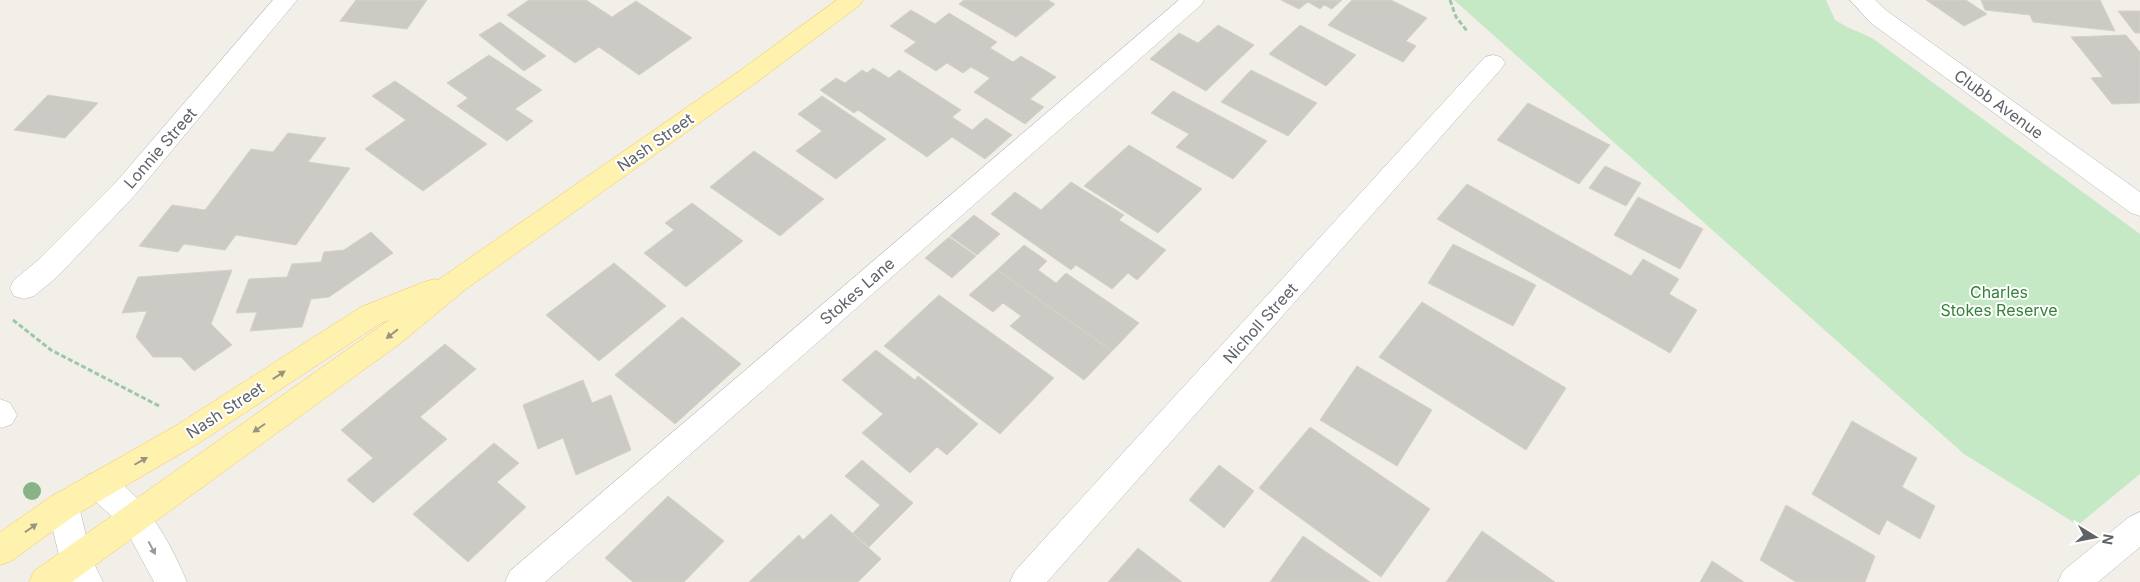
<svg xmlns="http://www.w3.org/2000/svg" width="2140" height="582" font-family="Inter,sans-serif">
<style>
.green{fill:#c5e8c5}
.building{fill:#cccac5;stroke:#d6d1c6}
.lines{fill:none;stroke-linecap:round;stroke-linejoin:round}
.minor-casing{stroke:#b5b8bc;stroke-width:1}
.major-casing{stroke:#f2c960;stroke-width:1}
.path{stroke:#9cc7a9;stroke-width:3;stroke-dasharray:5 2.5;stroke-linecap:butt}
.minor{fill:#fff;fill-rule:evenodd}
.major{fill:#fff2af;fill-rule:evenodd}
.tree{fill:#89b387}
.oneway{fill:#979581}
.oneway2{fill:#979a9d}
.labels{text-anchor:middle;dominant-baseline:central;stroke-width:4;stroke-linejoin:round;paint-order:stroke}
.street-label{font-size:16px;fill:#5f6368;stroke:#fff}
.park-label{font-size:16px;fill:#348238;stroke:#fff}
</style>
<rect width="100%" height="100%" fill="#f1efe8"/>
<path class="green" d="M1454,0h372l9,20 12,7 25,11 268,196v240l-62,51 -114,-71z"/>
<path class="building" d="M356,0h71l-20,29 -67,-8z
M529,0h57l26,17 24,-16 56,37 -53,37 -40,-28 -24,16 -68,-48z
M964,0h84l7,4 -39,33 -57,-33z
M1281,0h61l-10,9 -8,-4 -4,4 -12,-7 -9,7z
M1352,0h39l36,18 -21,23 10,5 -13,16 -75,-37z
M1926,0h40l21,14 -23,12z
M1981,0h119l15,31 -82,-9 -3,-7 -45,-5z
M911,10l24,14 14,-11 48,29 -7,6 23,14 8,-6 35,21 -26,22 14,8 -19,17 -51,-32 16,-14 -19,-11 -8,6 -16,-10 -11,8 -32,-20 12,-9 -26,-16z
M2118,11h22v22h-5z
M500,22l46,34 -22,15 -45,-36z
M1218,25l36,20 -48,46 -56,-32 29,-26 19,10z
M1300,25l56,30 -30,31 -57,-32z
M2126,35l14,17v51l-28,1 -21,-26 12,-1 -32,-40z
M489,55l53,35 -27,19 18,12 -26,20 -50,-35 11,-8 -21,-15z
M873,68l16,10 10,-8 62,40 -9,7 20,13 14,-12 26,17 -27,24 -33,-22 -25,20 -69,-47 -4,3 -34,-23 16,-12 9,5 17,-13 5,3z
M1251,70l66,33 -29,33 -67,-34z
M395,81l92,63 -64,47 -58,-42 41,-29 -34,-24z
M1173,91l94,50 -34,38 -57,-32 13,-13 -38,-21z
M48,95l50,8 -33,35 -51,-8z
M822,96l64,43 -50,40 -40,-28 26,-20 -24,-17z
M1528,103l82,42 -31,39 -82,-44z
M288,133l38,5 -18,24 42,6 -54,77 -60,-10 -11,15 -41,-6 -6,8 -39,-6 33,-41 33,5 46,-61 22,3z
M1129,145l73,44 -44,44 -74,-47z
M754,151l70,48 -44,37 -70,-49z
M1605,166l36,17 -15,23 -37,-18z
M1071,182l53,33 -5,5 47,30 -29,30 -9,-7 -16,16 -36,-24 -5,5 -80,-56 24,-22 26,18z
M1467,184l164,92 12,-17 36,20 -10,15 28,16 -27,43 -233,-134z
M1638,197l65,32 -23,40 -66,-34z
M692,203l51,38 -57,46 -42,-34 30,-23 -9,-7z
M974,215l26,19 -23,21 -27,-19z
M371,232l22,21 -64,44 -18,2 -9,28 -52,4 7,-19 -21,1 13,-34 38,-2 5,-13 29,-2 3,-10 20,-2z
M949,237l27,19 -24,22 -27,-20z
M1453,244l83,41 -23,41 -85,-43z
M1024,245l23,16 -9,9 18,13 10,-10 73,50 -27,28 -115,-81z
M614,263l52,43 -67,55 -53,-46z
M232,270l-21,54 21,21 -38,26 -13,-14h-28l-17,-20 11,-26 -25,2 16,-36z
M997,270l115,81 -28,29 -74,-54 11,-10 -18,-13 -10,9 -24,-17z
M939,295l115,83 -54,56 -116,-88z
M1422,302l144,86 -40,62 -147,-93z
M682,317l59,47 -66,60 -60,-49z
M445,344l31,25 -56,48 27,22 -74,64 -26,-23 26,-22 -32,-28z
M876,350l39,30 3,-4 60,48 -31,31 -10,-8 -27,26 -48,-40 21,-19 -41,-34z
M1357,366l75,44 -35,56 -77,-46z
M583,380l9,23 19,-8 20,55 -55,25 -13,-37 -25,11 -15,-44z
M1852,421l65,37 -15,29 33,19 -15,33 -33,-19 -8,15 -67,-41z
M1310,427l120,82 -49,68 -122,-89z
M494,443l25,20 -22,19 29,25 -58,55 -55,-48z
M862,460l51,43 -44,44 -16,-14 27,-28 -35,-29z
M1219,465l35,26 -30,37 -35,-28z
M668,496l56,45 -40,41h-51l-28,-24z
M1786,505l89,51 -10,26h-69l-36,-22z
M831,514l50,45 -23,23h-109l50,-47 4,5z
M1482,531l73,51h-109z
M1303,536l67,46h-100z
M1138,548l44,34h-74z
M1712,561l32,21h-44z"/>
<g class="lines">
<defs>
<path id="minor" d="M273,0h24l-162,195 -78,82 -23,19 -10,3 -10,-3 -4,-8 4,-8 23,-19 80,-80z
M1179,0h25l-3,5 -656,577h-40l5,-11z
M1850,0h25l12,11 253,181v24l-9,-3 -260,-190z
M1493,55l8,2 4,6 -4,6 -454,513h-37l5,-11 470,-514z
M0,399l10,4 7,12 -5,9 -10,4 -2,-1z
M99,471c42,16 71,71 88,111h-33l-29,-54 -37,-33 -4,-10 4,-10z
M63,492l11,4 5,10 12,51 12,25h-33l-10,-23 -13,-53 5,-10z
M2140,512v35l-42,35h-40l5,-11 66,-54z"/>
<path id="major" d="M837,0h26l-3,5 -106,79 -288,205 -64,53 -330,240h-43l5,-11 355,-251 -8,3 -182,120 -125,73 -63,45 -11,4v-33l52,-36 125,-71 184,-118 63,-25 10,-3 4,1 300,-208z"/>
</defs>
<use href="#minor" class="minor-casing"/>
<use href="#major" class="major-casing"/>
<path class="path" d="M1450,0l6,17 11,14
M13,320l38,30 110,57"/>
<use href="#minor" class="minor"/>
<use href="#major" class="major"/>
</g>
<circle class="tree" cx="32" cy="491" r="9"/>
<defs><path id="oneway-solid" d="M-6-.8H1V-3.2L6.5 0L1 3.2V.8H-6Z" transform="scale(1.25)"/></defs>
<g class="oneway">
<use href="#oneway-solid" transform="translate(392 334) rotate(142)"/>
<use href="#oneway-solid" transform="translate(279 375) rotate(-33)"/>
<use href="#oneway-solid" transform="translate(259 428) rotate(145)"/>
<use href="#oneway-solid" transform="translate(141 461) rotate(-30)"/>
<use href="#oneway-solid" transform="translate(31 528) rotate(-35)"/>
</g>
<use class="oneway2" href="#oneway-solid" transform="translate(152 548) rotate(62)"/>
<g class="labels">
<g class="street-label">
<text transform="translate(1999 104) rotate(36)">Clubb Avenue</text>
<text transform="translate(655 142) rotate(-35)">Nash Street</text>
<text transform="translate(160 148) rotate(-49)">Lonnie Street</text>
<text transform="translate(857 291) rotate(-41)">Stokes Lane</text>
<text transform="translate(1260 323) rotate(-48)">Nicholl Street</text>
<text transform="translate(225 410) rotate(-33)">Nash Street</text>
</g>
<g class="park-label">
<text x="1999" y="292">Charles<tspan x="1999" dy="18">Stokes Reserve</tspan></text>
</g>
</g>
<g transform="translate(2095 537) rotate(100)" stroke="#ffffff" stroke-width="4" paint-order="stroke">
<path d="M0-4L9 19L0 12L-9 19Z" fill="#5f6368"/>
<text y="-8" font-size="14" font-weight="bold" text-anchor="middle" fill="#5f6368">N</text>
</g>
</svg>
